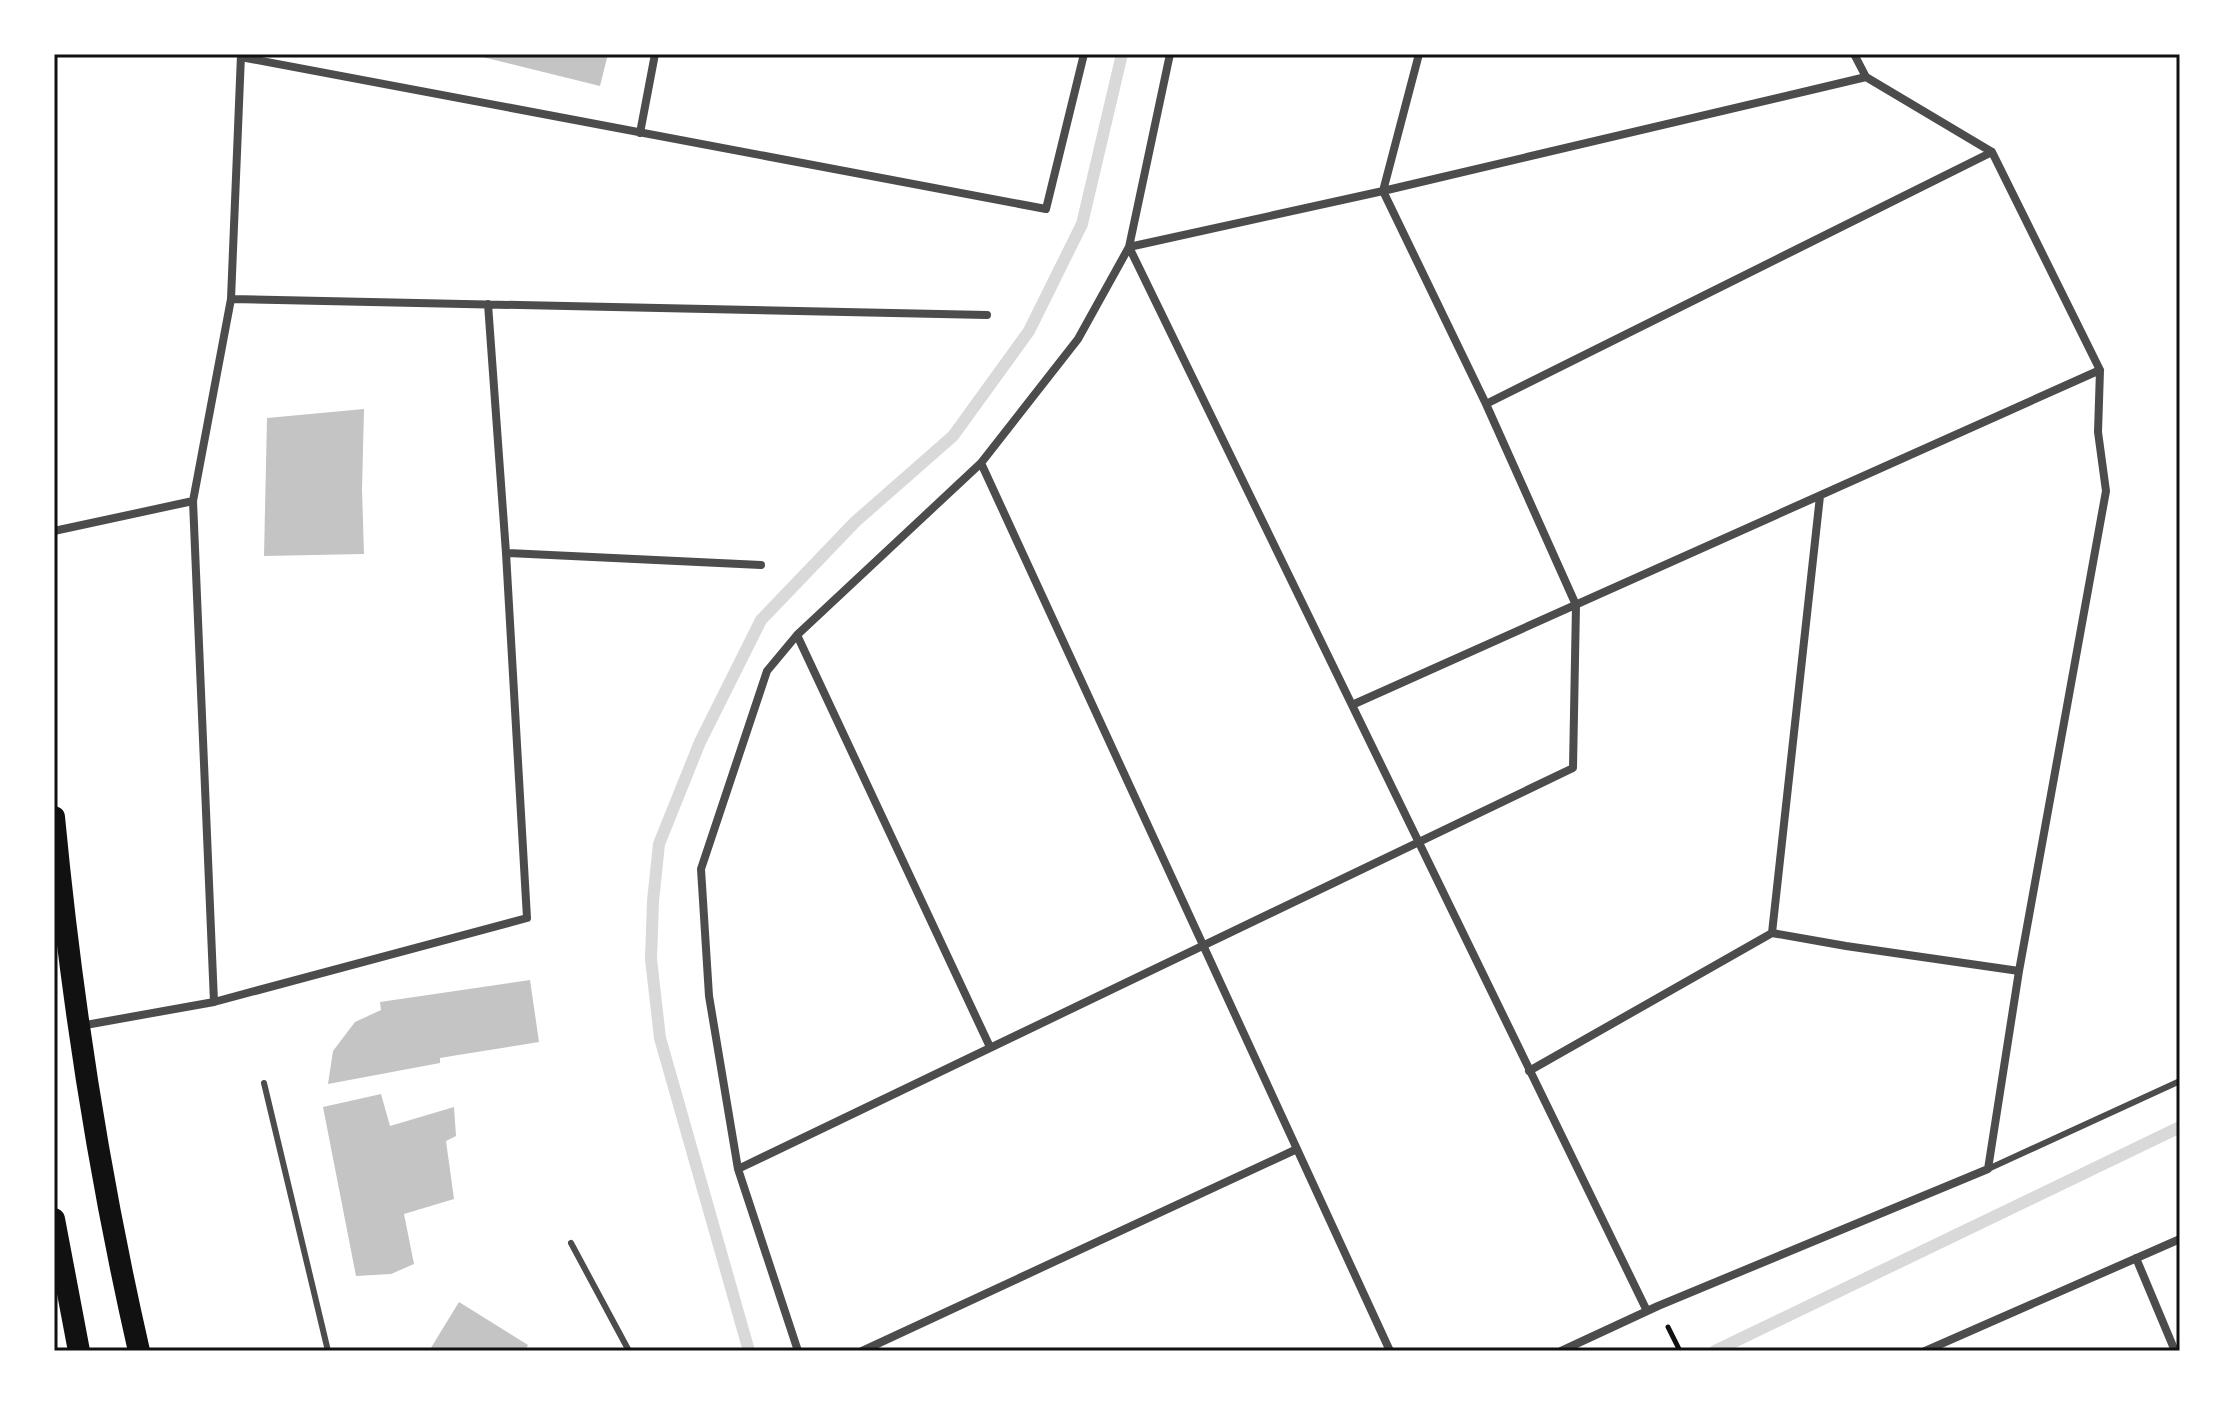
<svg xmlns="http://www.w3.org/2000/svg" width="2234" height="1405" font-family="'DM Sans',sans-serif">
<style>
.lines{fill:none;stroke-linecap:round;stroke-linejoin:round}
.stream{stroke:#d9d9d9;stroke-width:12}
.building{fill:#c4c4c4}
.path{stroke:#111;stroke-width:5}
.service{stroke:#4c4c4c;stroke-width:6}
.minor{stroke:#4c4c4c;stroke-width:8}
.trunk{stroke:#111;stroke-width:22}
.neatline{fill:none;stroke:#111;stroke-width:3}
</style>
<rect width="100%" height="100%" fill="#fff"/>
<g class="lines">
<path class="stream" d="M749,1351l-89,-313 -9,-79 2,-58 6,-57 41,-102 61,-122 94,-98 98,-86 76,-105 53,-107 40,-170
M1715,1351l465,-224"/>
</g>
<path class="building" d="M470,54h138l-8,32z
M364,409l-2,80 2,65 -100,2 3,-138z
M530,980l9,62 -81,13 -18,3v5l-112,21 5,-33 22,-29 26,-12 -1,-8z
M381,1094l9,32 64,-19 2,29 -10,5 8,58 -50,15 10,50 -23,10 -35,2 -33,-169z
M459,1302l69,43 -3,6h-96z"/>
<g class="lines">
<path class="path" d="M1668,1327l12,24"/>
<path class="service" d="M264,1083l64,268
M1988,1169l192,-88
M571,1243l58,108"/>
<path class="minor" d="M241,57l805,152 38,-155
M640,133l15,-79
M231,299l756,16
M1486,404l506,-252
M981,463l409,888
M1820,496l-48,437 74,13 173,25
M54,531l139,-30
M506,553l255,12
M797,635l193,412
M1352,705l748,-335
M214,1002l-21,-501 38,-202 10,-244
M80,1026l134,-24 313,-84 -21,-365 -18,-249
M1529,1071l243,-138
M738,1169l835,-401 3,-163 -90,-201 -103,-213 36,-137
M2136,1258l39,93
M1647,1311l-518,-1064 254,-56 483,-114
M798,1351l-60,-182 -29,-173 -8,-127 66,-198 30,-36 184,-172 97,-124 51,-92 41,-193
M862,1351l435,-202
M1561,1351l97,-45 330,-137 31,-198 87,-480 -8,-59 2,-62 -108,-218 -126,-75 -12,-23
M1925,1351l255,-112"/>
<path class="trunk" d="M54,817c17,179 45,359 85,534
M54,1219l25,132"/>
</g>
<rect width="2234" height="1405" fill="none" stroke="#ffffff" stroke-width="112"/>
<rect x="56" y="56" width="2122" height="1293" class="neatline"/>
</svg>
